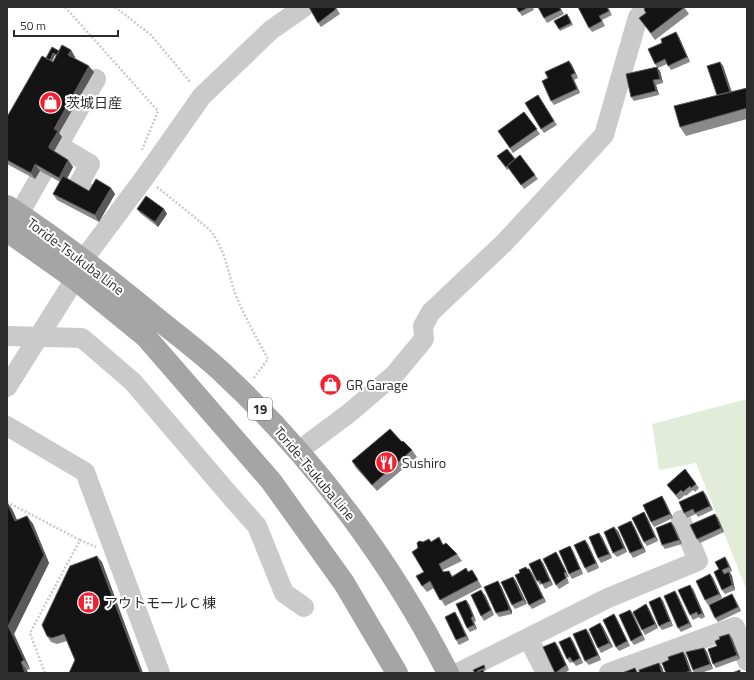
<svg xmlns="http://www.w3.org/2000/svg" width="754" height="680" font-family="'Titillium Web','Noto Sans JP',sans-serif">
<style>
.green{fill:#e3ecd9}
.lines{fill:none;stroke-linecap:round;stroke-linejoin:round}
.path{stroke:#cacaca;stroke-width:2.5;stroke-dasharray:2 2;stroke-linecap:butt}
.minor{stroke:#cacaca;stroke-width:20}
.major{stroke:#a5a5a5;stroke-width:22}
.minor-bridge{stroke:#cacaca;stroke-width:20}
.wall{fill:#8a8a8a;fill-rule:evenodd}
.shaded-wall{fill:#5a5a5a}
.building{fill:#141414;stroke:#5a5a5a}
.labels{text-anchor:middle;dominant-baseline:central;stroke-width:4;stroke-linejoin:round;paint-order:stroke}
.shield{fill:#fff;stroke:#6c6c6c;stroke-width:1}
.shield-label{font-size:13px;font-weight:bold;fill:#2d2d2d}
.poi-label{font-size:14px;fill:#2d2d2d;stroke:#fff;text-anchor:start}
.street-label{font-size:14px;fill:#2d2d2d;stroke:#fff}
</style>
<rect width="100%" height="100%" fill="#fff"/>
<path class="green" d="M747,399v192l-51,-128 -37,7 -7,-46z"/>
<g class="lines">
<path class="path" d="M65,7l93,104 -16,39
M115,7l36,28 40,48
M157,187l52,42c18,22 18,44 28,69 9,21 20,41 31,61l-15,20
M7,502l73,38
M45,673l-15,-40 50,-93 16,7"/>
<path class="minor" d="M58,145l32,19 -13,23 16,9
M19,214l77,-135
M83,260l62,-83 57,-81 69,-66 33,-23
M7,387l68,-108
M7,426l78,46 75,201
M309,443l39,-29 47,-40 29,-35 -1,-13 8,-14 74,-70 99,-107 34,-118 10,-10
M233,499l24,27 27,67 20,14
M528,638l80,-40 90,-37 -17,-41
M458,673l70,-35 18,35
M609,673l126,-46 12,34"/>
<path class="major" d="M7,206c49,32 96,68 141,105 26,22 54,42 78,65 90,84 166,187 222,297
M7,231l68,48 71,58 125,144 73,102 53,90"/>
<path class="minor-bridge" d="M7,336l75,2 51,44 100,117"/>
</g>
<path class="wall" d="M336,7l4,7 -19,13 -3,-4z
M516,7h17l1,3 -12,6z
M538,7h22l4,7 -17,9 -3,-5z
M578,7h30l4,8 -10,5 3,6 -13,6 -3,-4z
M684,7l5,7 -34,26 -16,-22z
M569,16l4,9 -13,6 -1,-2z
M679,37l11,25 -19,8 -4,-6 -9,4 -3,-4z
M71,50l4,7v1l19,14 -35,61 3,4 -8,14 14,9 5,7 -6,12 22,12 22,-3 4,6 -16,28 -42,-22 -4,-6 7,-12 -20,-11 -5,8 -28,-15v-47l39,-59 13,-7zM55,55l1,1 -3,6h-1z
M720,62l3,4 9,26 15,-4v31l-61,17 -6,-9 37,-32z
M572,65l6,13 -4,2 6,13 -26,12 -3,-4z
M660,71l3,12 -7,2 3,10 -25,6 -3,-4z
M538,95l19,30 -13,8 -3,-4z
M524,112l16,22 -27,19 -15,-22z
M520,155l18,24 -14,10 -15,-21 -2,2 -10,-14 18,3z
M137,209h27l3,5 -9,13 -18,-14z
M402,442l10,8 5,7 -40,34 -21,-23 -4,-7z
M685,469l14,19 -4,4 -2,-2 -7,6 -1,-1 -6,5 -12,-15z
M703,491l3,4 7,15 -15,7 -2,-3 -9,4 -3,-5z
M665,501l8,17 -19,9 -3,-5z
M7,502l5,7 5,11 10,-4 6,8 16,39 -35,71 16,35 -3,1 -20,3z
M644,512l3,5 11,24 -11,5 -3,-4z
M715,514l3,4 6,14 -24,11 -3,-4z
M671,522l3,4 8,18 -17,5 -3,-4z
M634,526l12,26 -13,6 -3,-5z
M618,531l9,21 -10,5 -4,-4z
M602,537l10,21 -11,5 -3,-5z
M423,542h8l13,2 13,10 5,7 -19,9 1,2 8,4 14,-8 2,4 4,-2 10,17 -37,19 -11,-18 -7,4 -5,-6 2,-14 -6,-24z
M588,544l11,24 -11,5 -3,-5z
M570,546l3,5 10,23 -11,5 -3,-5z
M556,552l3,5 10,20h-2l2,6 -10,6 -3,-4z
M725,557l3,5 4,9 -2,1 2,4 3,14 -10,4 -3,-4 -3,-21z
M102,562l-27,98 -8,-19 -10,3 -6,-2 -4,-6z
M543,563l10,22 -8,4 -3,-5 -2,1 -3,-4z
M527,569l5,4 14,29 -14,7 -3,-4z
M710,574l3,4 9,20 -14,7 -3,-5z
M513,577l3,4 11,23 -12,5 -3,-4z
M501,586l11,25v3l-13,3 -3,-4z
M693,589l12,28 -4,2 -2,-2 -6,3 -3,-5z
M732,594l3,5 6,12 -23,11 -3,-4z
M485,595l9,20 -10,6 -3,-5z
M678,596l14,31 -11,5 -3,-4z
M660,597l3,4 10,25 -11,4 -3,-4z
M469,604l7,17 -2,1 3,7 -7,3 -3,-4z
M646,604l3,5 9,19 -13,7 -3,-5z
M630,610l3,4 12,26 -11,5 -3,-4z
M614,614l3,5 13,27 -11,5 -3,-4z
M458,617l11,23 -10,5 -3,-5z
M600,623l3,4 10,20 -12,6 -3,-5z
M586,629l3,4 12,27 -12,5 -4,-4z
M732,638l8,21 -24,9 -3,-4 4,-18z
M573,641l10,22 -7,3 -3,-4 -3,1 -3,-4z
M558,646l11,24 -4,3h-10z
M704,648l3,4 6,17 -12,4h-7l-1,-3z
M683,652l3,4 6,17h-26z
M485,667l1,3 -2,1 1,2h-10z"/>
<path class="shaded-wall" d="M676,32l3,5 11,25 -3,-5z
M71,50l4,7 -2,4 -5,-6z
M53,53l2,2 -4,7 -1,-2z
M569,61l3,4 6,13 -3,-5z
M720,62l3,4 10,31 -3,-5z
M89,66l5,6 -35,61 3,4 -9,16 -4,-5v-2l5,-17z
M657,67l3,4 3,12 -3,-4z
M571,75l3,5 6,13 -3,-4z
M653,80l3,5 3,10 -3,-4z
M68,160l5,7 -9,17 -5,-6z
M35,164l5,7 -5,8 -4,-6z
M111,188l4,6 -16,28 -4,-7z
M164,209l3,5 -9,13 -3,-5z
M703,491l3,4 7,15 -3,-4z
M662,496l3,5 8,17 -3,-4z
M7,502l5,7 9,20 -6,-8z
M644,512l3,5 11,24 -3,-4z
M715,514l3,4 6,14 -3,-4z
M27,516l6,8 16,39 -35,71 16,35 -6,-9 -16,-34z
M631,521l3,5 12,26 -3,-4z
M671,522l3,4 8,18 -3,-4z
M614,527l4,4 9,21 -3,-4z
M599,533l3,4 10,21 -3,-4z
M585,540l3,4 11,24 -3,-5z
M570,546l3,5 10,23 -3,-5z
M556,552l3,5 10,20 -3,-5z
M97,556l5,6 41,111h-2z
M725,557l3,5 4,9 -3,-4z
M540,559l3,4 10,22 -3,-4z
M529,569l3,4 14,29 -3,-4z
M729,572l3,4 3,14 -3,-5z
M710,574l3,4 9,20 -3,-4z
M513,577l3,4 11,23 -4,-4z
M498,581l3,5 11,25v3l-3,-4z
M690,585l3,4 12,28 -3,-4z
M481,590l4,5 9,20 -3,-5z
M675,591l3,5 14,31 -3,-4z
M732,594l3,5 6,12 -3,-4z
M660,597l3,4 10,25 -3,-5z
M466,600l3,4 7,17 -3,-5z
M646,604l3,5 9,19 -3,-4z
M630,610l3,4 12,26 -3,-5z
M455,612l3,5 11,23 -3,-4z
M614,614l3,5 13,27 -3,-5z
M471,618l3,4 3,7 -3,-4z
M600,623l3,4 10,20 -4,-4z
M586,629l3,4 12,27 -3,-5z
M729,634l3,4 8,21 -3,-4z
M570,637l3,4 10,22 -3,-5z
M555,642l3,4 11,24 -3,-5z
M704,648l3,4 6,17 -3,-5z
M683,652l3,4 6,17 -2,-2z
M21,662l6,8 1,3h-3z
M659,663l3,4 2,6h-2z"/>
<path class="building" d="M309,7h26l1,2 -18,14z
M516,7h13l-10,5z
M538,7h21l2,3 -17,8z
M578,7h29l2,4 -10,5 3,5 -13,7z
M646,7h39l-34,26 -12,-15 7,-5 -2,-4z
M567,14l4,9 -12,6 -5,-8z
M676,32l11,25 -19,9 -3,-7 -10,5 -7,-15 14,-6 -1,-4z
M62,45l9,5 -3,5 21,11 -35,63 4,2 -9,15v2l19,12 -9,18 -24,-14 -4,9 -24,-13v-43l35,-61 11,6z
M52,47l7,4 -2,4 -4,-2 -3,7 -4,-2z
M569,61l6,12 -4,2 6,14 -26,12 -9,-20 6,-3 -3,-6z
M720,62l10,30 -13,3 -10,-29z
M657,67l3,12 -7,1 3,11 -25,6 -5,-23z
M747,88v20l-67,19 -6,-21z
M538,95l16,26 -13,8 -16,-26z
M524,112l13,17 -27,19 -12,-17z
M507,149l8,10 -8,7 -1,1 -9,-11z
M520,155l15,20 -14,10 -14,-19z
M63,176l26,15 7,-12 15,9 -16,27 -42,-21z
M146,196l18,13 -9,13 -18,-13z
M390,429l12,13 1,-1 9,9 -40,35 -20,-24z
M685,469l11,15 -5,4 -1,-2 -7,6 -2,-2 -5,5 -9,-10z
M703,491l7,15 -15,7 -2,-4 -9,4 -5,-11z
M662,496l8,18 -19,8 -8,-17z
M7,503l8,18 12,-5 17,39 -36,71 16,34 -3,2 4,11h-18z
M644,512l11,25 -11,5 -12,-24z
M715,514l6,14 -24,11 -7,-14z
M631,521l12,27 -13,5 -12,-26z
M671,522l8,18 -17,5 -6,-17z
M614,527l10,21 -11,5 -9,-21z
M599,533l10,21 -11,4 -9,-21z
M439,537l4,8 3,-2 11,11 -18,10 4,8 6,-1 3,6 14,-9 2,4 4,-2 6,10 -38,20 -10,-19 -8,5 -6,-10 8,-4 -12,-20 6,-4 -1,-5 2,-2 4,1 6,-3 2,3z
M585,540l11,23 -11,5 -11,-23z
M570,546l10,23 -11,5 -10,-23z
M556,552l10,20 -2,1 2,5 -10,7 -13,-26z
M97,556l44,117h-72l6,-13 -11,-26 -12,4 -5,-2 -5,-11 28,-59z
M725,557l4,10 -7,3 2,4 5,-2 3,13 -10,5 -8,-18 5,-3 -4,-7z
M540,559l10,22 -8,3 -3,-4 -2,1 -8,-17z
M526,567l1,2h2l14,29 -14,7 -14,-30 5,-2 -1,-3z
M710,574l9,20 -14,6 -9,-19z
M513,577l10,23 -11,5 -11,-23z
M498,581l11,26v3l-13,3 -12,-26z
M690,585l12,28 -4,2 -1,-3 -7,3 -12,-25z
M481,590l10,20 -10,6 -10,-21z
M675,591l14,32 -11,5 -14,-32z
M732,594l6,13 -23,11 -6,-13z
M660,597l10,24 -11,5 -10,-24z
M466,600l7,16 -2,2 3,7 -7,3 -11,-24z
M646,604l9,20 -13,6 -9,-18z
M630,610l12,25 -11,6 -12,-26z
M455,612l11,24 -10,4 -11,-23z
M614,614l13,27 -11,6 -13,-27z
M600,623l9,20 -11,5 -9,-19z
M586,629l12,26 -13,6 -12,-27z
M729,634l8,21 -24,9 -5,-15 9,-3 -2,-5 5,-2 -1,-2z
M570,637l10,21 -7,4 -3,-5 -3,2 -8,-17z
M555,642l11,23 -11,8 -12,-26z
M704,648l6,16 -17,6 -7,-18z
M683,652l7,19 -6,2h-18l-4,-10 7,-3 -1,-3z
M659,663l3,10h-22l-1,-3z
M484,665l1,3 -8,3 1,2h-3l-2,-3z
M635,668l2,5h-15z
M483,670l1,3h-5l-1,-1z
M740,670v3h-8z"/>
<defs>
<symbol id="shop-disc" viewBox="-11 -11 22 22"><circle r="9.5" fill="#f22132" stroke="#fff"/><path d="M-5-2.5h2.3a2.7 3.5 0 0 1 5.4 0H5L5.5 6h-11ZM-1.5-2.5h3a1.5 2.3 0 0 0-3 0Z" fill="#fff"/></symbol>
<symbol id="restaurant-disc" viewBox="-11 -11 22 22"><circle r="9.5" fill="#f22132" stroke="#fff"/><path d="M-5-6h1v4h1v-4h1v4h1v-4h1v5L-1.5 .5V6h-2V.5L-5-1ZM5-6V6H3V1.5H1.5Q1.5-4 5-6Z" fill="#fff"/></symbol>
<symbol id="building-disc" viewBox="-11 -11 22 22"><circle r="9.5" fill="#f22132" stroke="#fff"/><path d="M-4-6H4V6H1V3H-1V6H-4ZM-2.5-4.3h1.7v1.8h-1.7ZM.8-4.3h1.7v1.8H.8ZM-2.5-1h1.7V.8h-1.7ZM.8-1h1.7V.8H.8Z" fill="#fff"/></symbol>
</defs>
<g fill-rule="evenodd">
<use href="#shop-disc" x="38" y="90" width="25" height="25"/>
<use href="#shop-disc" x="318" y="372" width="25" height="25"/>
<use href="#restaurant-disc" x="374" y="450" width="25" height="25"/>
<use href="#building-disc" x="76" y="590" width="25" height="25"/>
</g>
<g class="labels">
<rect class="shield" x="248" y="398" width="24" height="22" rx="3"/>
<g class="shield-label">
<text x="260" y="409">19</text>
</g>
<g class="poi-label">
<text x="66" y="102">茨城日産</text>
<text x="346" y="384">GR Garage</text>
<text x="402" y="462">Sushiro</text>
<text x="104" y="602">アウトモールＣ棟</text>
</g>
<g class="street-label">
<text transform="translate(76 256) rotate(37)">Toride-Tsukuba Line</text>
<text transform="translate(315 473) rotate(50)">Toride-Tsukuba Line</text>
</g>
</g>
<rect width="754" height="680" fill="none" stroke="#2d2d2d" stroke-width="16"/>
<path d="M14 30v6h104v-6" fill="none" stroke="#2d2d2d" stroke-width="2"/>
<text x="20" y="30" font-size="12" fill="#2d2d2d" stroke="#ffffff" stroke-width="3" paint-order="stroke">50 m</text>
</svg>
